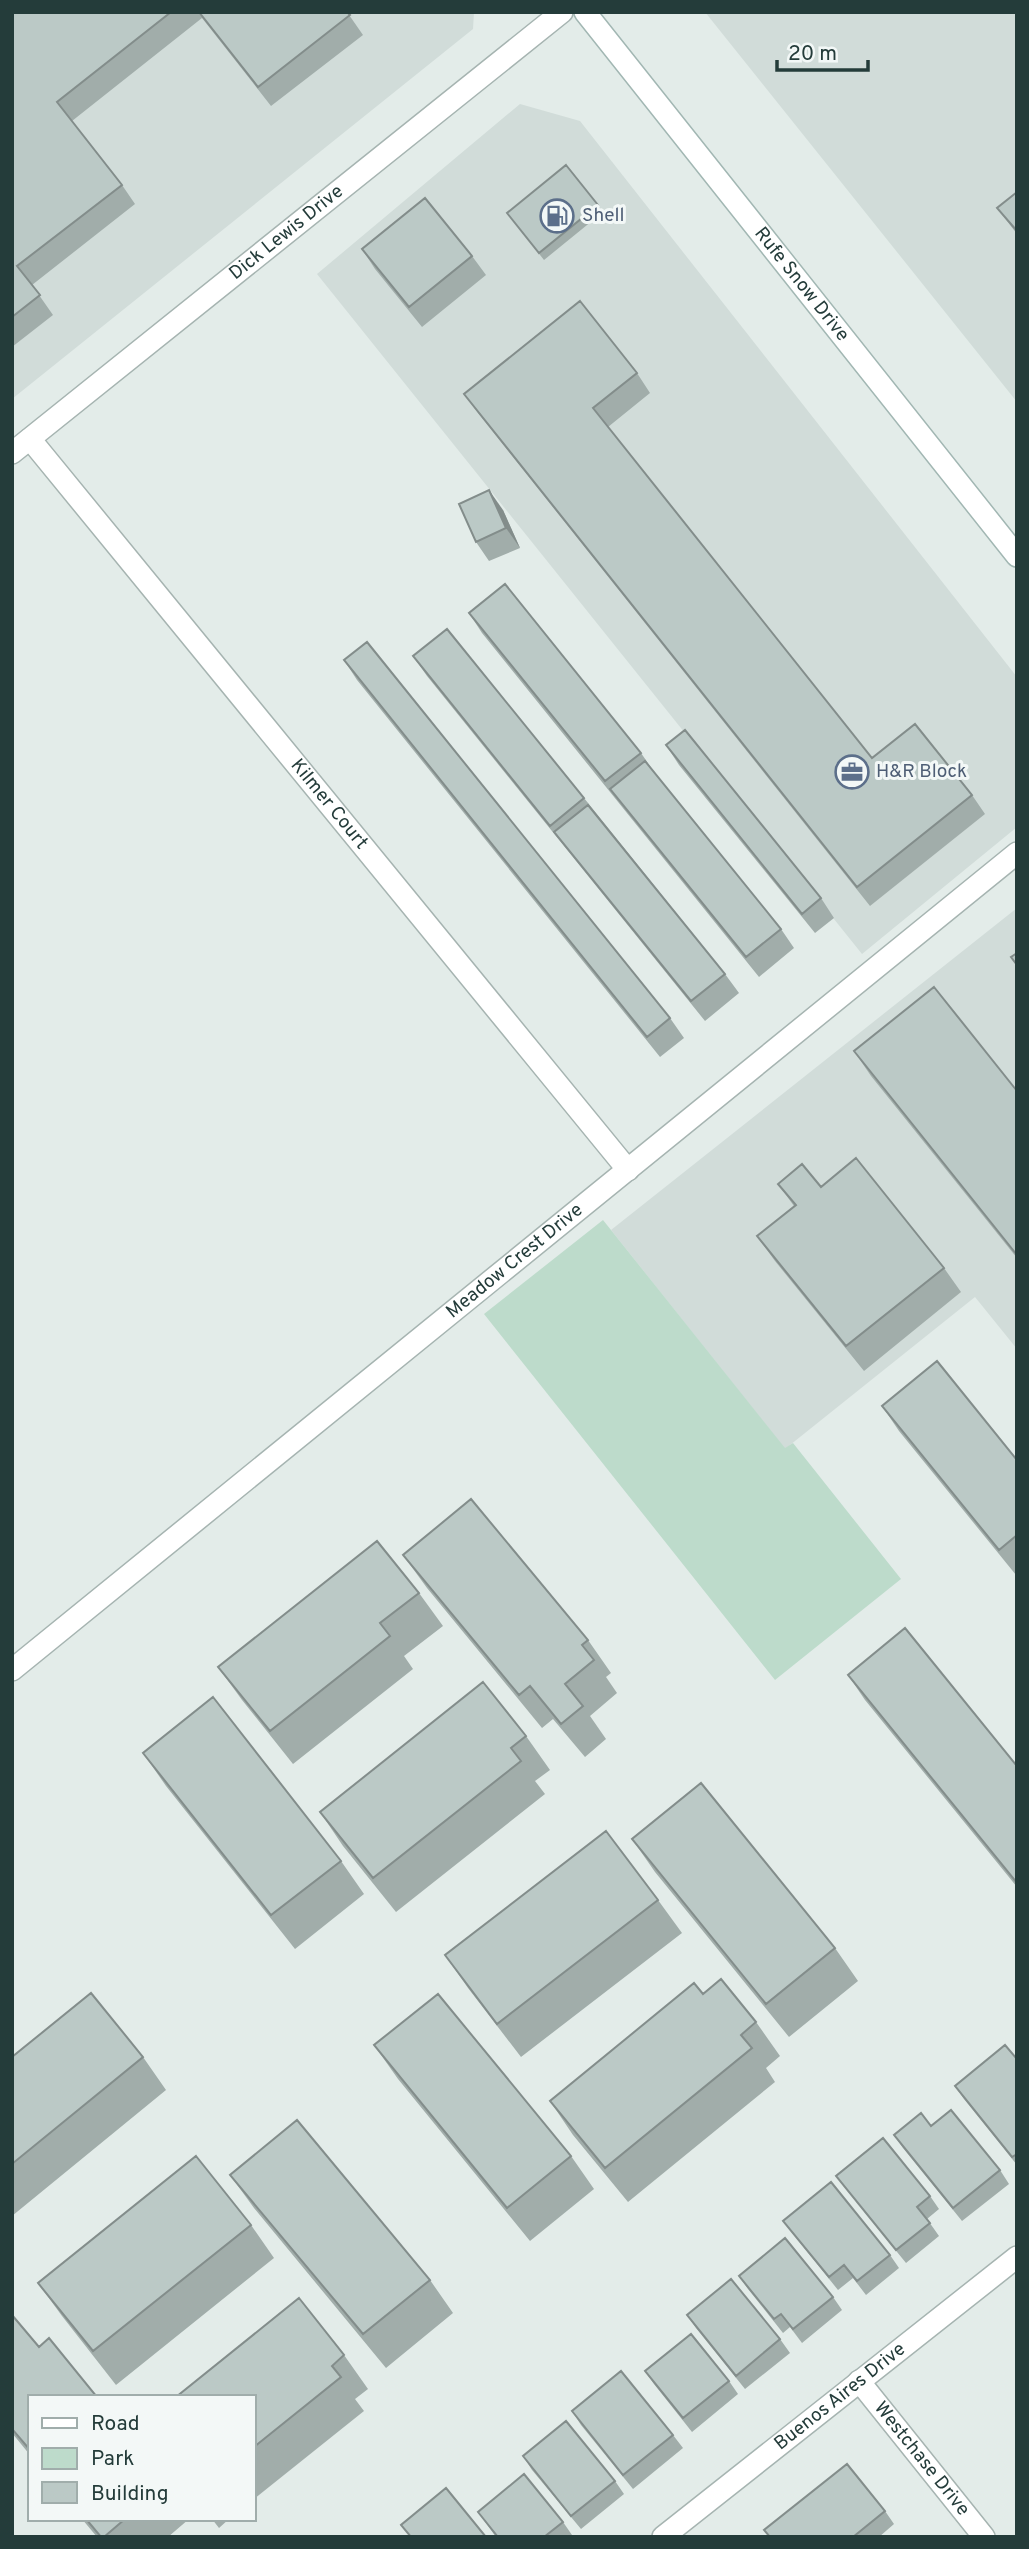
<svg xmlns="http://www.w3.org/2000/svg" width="1029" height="2549" font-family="Overpass,sans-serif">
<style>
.built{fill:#d1dcd9}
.green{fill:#bddbcb}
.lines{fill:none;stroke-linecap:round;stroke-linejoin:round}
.minor-casing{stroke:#a6b4b1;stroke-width:24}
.tertiary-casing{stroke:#a6b4b1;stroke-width:24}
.secondary-casing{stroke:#a2b7b3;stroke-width:24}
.minor{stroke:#fff;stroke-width:21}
.tertiary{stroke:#fff;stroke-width:21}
.secondary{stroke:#fff;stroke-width:21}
.wall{fill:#a1adaa}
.shaded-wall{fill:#838d8b}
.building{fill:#bbc9c6;stroke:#838d8b;stroke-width:2}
.labels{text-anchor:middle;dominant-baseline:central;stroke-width:6;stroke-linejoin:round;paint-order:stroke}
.service-label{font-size:19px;fill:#4e5e75;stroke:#f3f8f7;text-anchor:start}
.street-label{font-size:19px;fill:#243c3a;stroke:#f3f8f7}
</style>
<rect width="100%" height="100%" fill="#e3ece9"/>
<path class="built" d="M12,12h462l-1,17 -461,370z
M705,12h312v390z
M520,104l60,17 437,556v150l-155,127 -545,-680z
M1017,908v441l-42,-52 -190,152 -174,-219z"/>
<path class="green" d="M603,1220l182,228 8,-5 108,136 -126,101 -291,-366z"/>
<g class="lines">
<defs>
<g id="minor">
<path id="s1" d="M30,439l598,731"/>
<path id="s2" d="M12,1670l1005,-817"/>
<path id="s3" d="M859,2381l125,156"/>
<path id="s4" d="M663,2537l354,-280"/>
</g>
<g id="tertiary">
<path id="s5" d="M12,453l550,-441"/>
</g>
<g id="secondary">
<path id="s6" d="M585,12l432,544"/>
</g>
</defs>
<use href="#minor" class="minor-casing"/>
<use href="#tertiary" class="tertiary-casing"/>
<use href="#secondary" class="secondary-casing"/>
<use href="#minor" class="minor"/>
<use href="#tertiary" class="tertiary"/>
<use href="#secondary" class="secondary"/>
</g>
<path class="wall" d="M12,12h335l16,23 -92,71 -69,-88 -130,103 50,64 13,19 -103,81 21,30 -41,32z
M1017,192v42l-20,-26z
M598,205l5,7 -59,48 -37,-47z
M362,249l110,7 14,19 -64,52 -47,-58z
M637,373l13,20 -42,34 264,331 100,37 13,19 -115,92 -392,-493 -14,-19z
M503,510l17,38 -31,13 -13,-19z
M469,613l172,140 13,19 127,157 13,19 -35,29 -277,-344z
M413,656l171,142 141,176 14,19 -34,28 -278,-345z
M344,660l326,358 14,20 -24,19 -303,-377z
M666,745l155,153 13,20 -19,15 -136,-168z
M854,1051l163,40v167l-146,-182z
M778,1184l43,3 123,81 17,24 -97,79 -89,-110 -18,-25 37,-30z
M882,1406l135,54 -1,115 -117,-144z
M403,1555l185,85 23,33 -5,4 11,16 -27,23 16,23 -21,18 -32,-38 -11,9 -115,-140z
M419,1593l24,33 -39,30 9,13 -120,95 -51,-64 -24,-33z
M848,1675l169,91v121l-152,-187z
M526,1736l24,34 -15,11 10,13 -149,118 -53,-66 -23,-34z
M143,1753l198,108 23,33 -69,55 -129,-163z
M632,1839l203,109 23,33 -69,56 -134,-165z
M658,1900l24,33 -161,124 -53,-69 -23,-33z
M703,1994l53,28 24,34 -14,12 9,14 -147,120 -55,-67 -23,-34z
M374,2045l197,111 23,33 -64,52 -132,-162z
M12,2057h131l23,33 -154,126z
M1017,2059v106l-53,-66 -9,-13z
M931,2126l69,44 9,14 -47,37 -59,-73 -9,-13z
M230,2175l200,105 23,33 -67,55 -132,-160z
M836,2176l94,20 9,13 -12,10 12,17 -33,27 -60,-74z
M783,2221l107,34 9,13 -33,27 -13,-17 -15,12 -45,-56z
M251,2225l23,33 -158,127 -54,-69 -24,-33z
M739,2276l94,21 9,13 -40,33 -12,-16 -7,6 -35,-44z
M12,2315l27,32 -9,50v58l-18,-22z
M687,2315l93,24 10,14 -45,36 -49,-61z
M344,2355l24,34 -13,10 9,12 -110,88v-102z
M645,2371l84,10 9,13 -46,38 -38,-48z
M572,2411l101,24 10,13 -50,41 -52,-64z
M523,2456l92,25 9,13 -43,35 -49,-59z
M885,2511l9,13 -15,13h-110l-5,-7z
M478,2512l85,10 9,13 -2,2h-74z
M82,2519h107l-21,18h-71z
M212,2519h17l-10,9z"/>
<path class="shaded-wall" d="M489,490l14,20 17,38 -14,-20z"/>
<path class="building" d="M12,12h159l-114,90 65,83 -105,81 23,29 -28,22z
M199,12h148l3,3 -92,72z
M566,165l32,40 -59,48 -32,-40z
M1017,192v39l-20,-23z
M425,198l47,58 -63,51 -47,-58z
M580,301l57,72 -44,35 279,350 43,-34 57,71 -115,92 -393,-493z
M489,490l17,38 -30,14 -17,-38z
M505,584l136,169 -36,28 -136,-168z
M447,629l137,169 -34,28 -137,-170z
M367,642l303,376 -23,19 -303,-377z
M685,730l136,168 -19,16 -136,-169z
M645,761l136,168 -35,28 -136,-168z
M588,805l137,169 -34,27 -137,-169z
M1017,953v12l-6,-8z
M934,987l83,104v164l-163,-204z
M856,1158l88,110 -98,78 -89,-110 39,-31 -18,-21 24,-20 19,23z
M937,1361l80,99v75l-18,15 -117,-144z
M471,1499l117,141 -6,5 12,15 -29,24 18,22 -22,18 -31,-38 -11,9 -116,-140z
M377,1541l42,52 -39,30 10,13 -120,95 -52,-64z
M905,1628l112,138v117l-169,-208z
M483,1682l43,54 -15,12 10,13 -148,117 -53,-66z
M213,1697l128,164 -70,54 -128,-162z
M701,1783l134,165 -69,56 -134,-165z
M606,1831l52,69 -161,124 -52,-69z
M721,1979l35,43 -15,13 11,13 -147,120 -55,-67 144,-118 9,11z
M91,1993l52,64 -131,107v-107z
M438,1994l133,162 -64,52 -133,-163z
M1005,2045l12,14v95l-5,3 -57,-71z
M951,2110l49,60 -47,38 -59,-73 27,-22 10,13z
M297,2120l133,160 -67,54 -133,-159z
M883,2138l47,58 -13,11 13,16 -34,27 -60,-74z
M196,2156l55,69 -158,126 -55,-68z
M831,2182l59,73 -33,26 -13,-16 -15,12 -46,-56z
M785,2238l48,59 -40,32 -12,-15 -7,5 -35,-43z
M731,2279l49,60 -44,37 -49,-61z
M299,2298l45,57 -12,11 9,11 -87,70v-50h-78z
M12,2315l27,32 10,-9 48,59h-67v53l-18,-21z
M691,2334l38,47 -46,37 -38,-47z
M621,2371l52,64 -50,40 -51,-64z
M566,2421l49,60 -44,35 -48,-60z
M847,2464l38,47 -32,26h-83l-6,-7z
M524,2474l39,48 -19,15h-46l-20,-25z
M446,2488l40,49h-75l-10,-12z
M86,2519h39l-21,18h-3z"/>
<defs>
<symbol id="fuel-ring" viewBox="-11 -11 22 22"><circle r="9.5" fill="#f3f8f7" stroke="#5c6f8a" stroke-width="1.5"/><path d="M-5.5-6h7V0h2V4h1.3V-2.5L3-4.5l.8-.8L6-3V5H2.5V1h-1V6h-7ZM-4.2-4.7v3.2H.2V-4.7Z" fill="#5c6f8a"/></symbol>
<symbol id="office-ring" viewBox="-11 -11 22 22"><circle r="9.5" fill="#f3f8f7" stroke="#5c6f8a" stroke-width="1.5"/><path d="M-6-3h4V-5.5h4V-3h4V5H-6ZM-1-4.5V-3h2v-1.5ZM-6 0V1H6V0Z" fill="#5c6f8a"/></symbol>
</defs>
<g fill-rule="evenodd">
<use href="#fuel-ring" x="538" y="197" width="38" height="38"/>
<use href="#office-ring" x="833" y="753" width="38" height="38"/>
</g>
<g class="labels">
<g class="service-label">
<text x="582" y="216">Shell</text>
<text x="876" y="772">H&amp;R Block</text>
</g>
<g class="street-label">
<text stroke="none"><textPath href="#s5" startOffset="352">Dick Lewis Drive</textPath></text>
<text stroke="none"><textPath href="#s6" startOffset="348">Rufe Snow Drive</textPath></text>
<text stroke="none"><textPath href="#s1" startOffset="472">Kilmer Court</textPath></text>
<text stroke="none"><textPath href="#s2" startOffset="648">Meadow Crest Drive</textPath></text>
<text stroke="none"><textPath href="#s4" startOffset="226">Buenos Aires Drive</textPath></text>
<text stroke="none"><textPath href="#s3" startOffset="100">Westchase Drive</textPath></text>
</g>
</g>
<rect width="1029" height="2549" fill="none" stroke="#243c3a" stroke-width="28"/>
<rect x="28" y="2395" width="228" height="126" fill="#f3f8f7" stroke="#a0adab" stroke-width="2"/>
<rect x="42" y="2418" width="35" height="10" fill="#ffffff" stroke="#a0adab" stroke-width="2"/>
<text x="91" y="2430" font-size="21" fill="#243c3a">Road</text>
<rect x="42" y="2448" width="35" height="21" fill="#bddbcb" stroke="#a0adab" stroke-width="2"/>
<text x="91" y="2465" font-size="21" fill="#243c3a">Park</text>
<rect x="42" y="2482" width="35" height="21" fill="#bbc9c6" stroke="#a0adab" stroke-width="2"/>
<text x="91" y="2500" font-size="21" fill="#243c3a">Building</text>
<path d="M777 60v10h91v-10" fill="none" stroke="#243c3a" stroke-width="3.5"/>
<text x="788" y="60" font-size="21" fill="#243c3a" stroke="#f3f8f7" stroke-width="5" paint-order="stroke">20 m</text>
</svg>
